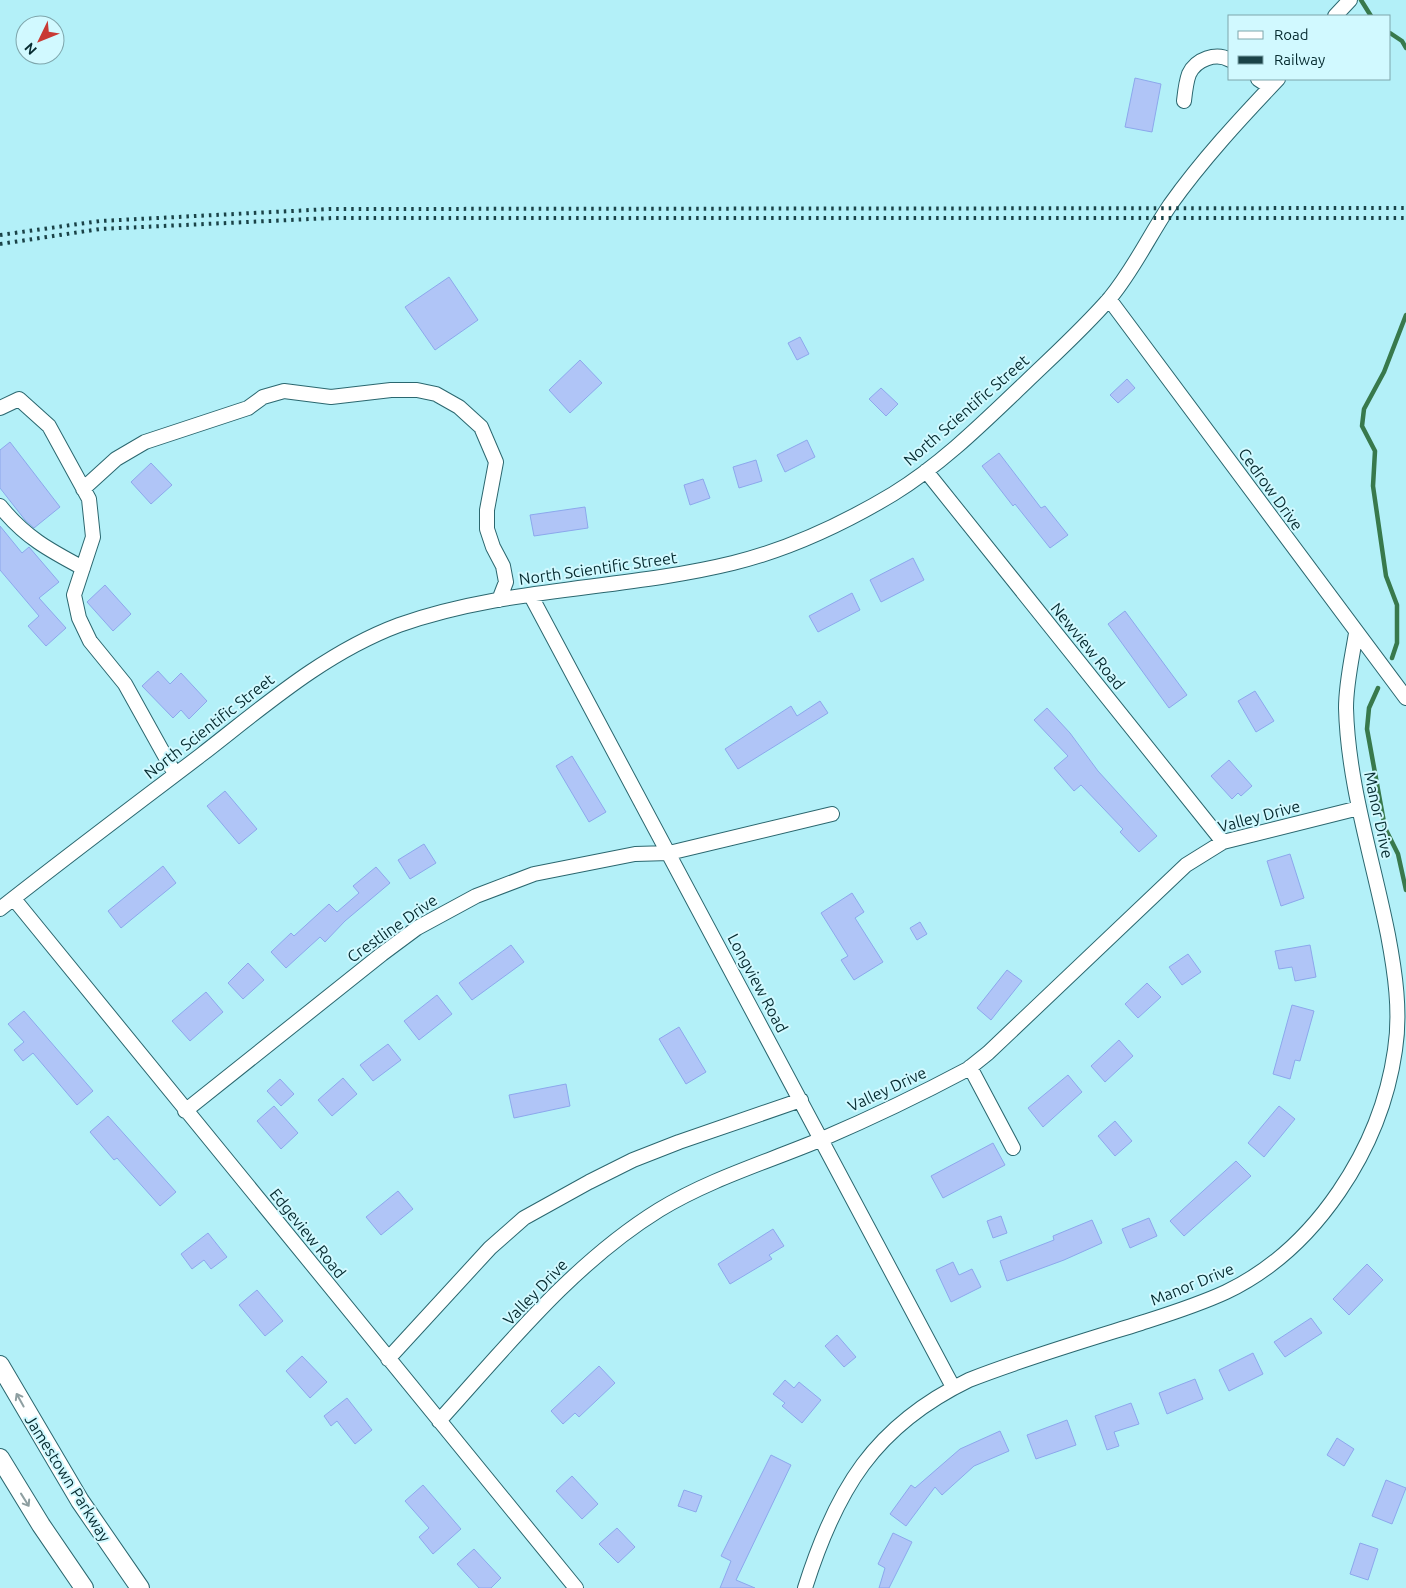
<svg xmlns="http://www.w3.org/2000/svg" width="1406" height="1588" font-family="Ubuntu,sans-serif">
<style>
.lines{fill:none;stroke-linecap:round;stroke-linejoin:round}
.stream{stroke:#38794c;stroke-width:4.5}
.building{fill:#b0c5f7;stroke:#8ca8ec}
.minor-casing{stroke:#2b676f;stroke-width:16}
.major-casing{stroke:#2b676f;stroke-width:20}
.minor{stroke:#fff;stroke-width:14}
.major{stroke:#fff;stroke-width:18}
.rail{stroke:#1a4247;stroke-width:4;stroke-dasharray:2.5 5;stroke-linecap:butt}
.oneway{stroke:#8e9fa1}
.labels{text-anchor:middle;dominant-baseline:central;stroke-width:4;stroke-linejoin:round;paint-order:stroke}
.street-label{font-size:16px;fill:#052a2f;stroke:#d1f9ff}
</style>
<rect width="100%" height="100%" fill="#b3f0f8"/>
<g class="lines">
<path class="stream" d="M1361,0l10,16
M1390,33l12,8 4,7
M1392,658l5,-15v-38l-11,-29 -13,-90 2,-35 -13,-25 2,-17 20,-37 22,-57
M1378,688l-9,20 -2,21 18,99 13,26 8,36"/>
</g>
<path class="building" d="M1135,78l26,6 -9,48 -27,-5z
M449,277l29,43 -43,30 -30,-43z
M800,337l9,17 -12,6 -9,-17z
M580,360l22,23 -32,30 -21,-23z
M1127,379l8,9 -17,15 -8,-8z
M881,388l17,16 -12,12 -17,-17z
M807,440l8,17 -30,15 -8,-17z
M10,442l50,65 -26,21 -9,-8 -25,-32v-38z
M999,453l42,55 4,-2 23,29 -18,13 -35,-44 -2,2 -31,-40z
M756,460l6,21 -23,7 -6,-21z
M151,463l21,22 -21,19 -20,-22z
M703,479l7,19 -20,7 -6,-20z
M585,507l3,21 -54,8 -4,-21z
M0,526l22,27 7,-6 30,35 -20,16 27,30 -20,18 -18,-20 11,-10 -39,-46z
M913,558l11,22 -43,22 -11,-22z
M105,585l26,29 -18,17 -26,-29z
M852,593l8,17 -42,22 -9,-16z
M1125,611l62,84 -18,13 -61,-84z
M158,671l12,13 11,-11 26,28 -18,18 -8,-9 -8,8 -31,-32z
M1255,691l19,30 -18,11 -18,-31z
M820,701l8,12 -90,56 -13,-20 66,-43 6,10z
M1047,708l23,25 28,38 59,65 -18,16 -19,-20 3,-3 -42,-44 -7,6 -20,-23 14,-12 -34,-36z
M572,756l34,56 -17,10 -33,-56z
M1229,760l23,26 -11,10 -3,-3 -6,6 -21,-23z
M225,791l32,38 -18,15 -32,-38z
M424,844l12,19 -26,16 -12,-19z
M1290,854l14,44 -23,8 -14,-45z
M163,866l13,17 -55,45 -13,-17z
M376,867l14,16 -45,38 -20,21 -5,-5 -34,31 -15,-16 20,-19 3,3 35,-32 8,8 22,-19 -6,-7z
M852,893l12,19 -9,6 28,44 -29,18 -13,-20 7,-4 -27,-43z
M920,922l7,12 -10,6 -7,-12z
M511,945l13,17 -52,38 -13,-17z
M1310,945l6,32 -21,4 -3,-14 -13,2 -4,-18z
M1188,954l13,18 -19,13 -13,-18z
M248,963l16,17 -21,19 -15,-16z
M1007,970l15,11 -31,39 -14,-12z
M1147,983l14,14 -23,21 -13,-14z
M206,992l17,20 -33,29 -18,-20z
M437,995l15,19 -33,26 -15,-19z
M1292,1005l22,6 -14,50 -5,-1 -5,19 -17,-5z
M24,1011l69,80 -16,14 -44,-52 -10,8 -9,-11 10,-8 -16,-18z
M679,1027l27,45 -20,12 -27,-45z
M1119,1040l14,16 -28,26 -14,-16z
M388,1044l13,16 -28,21 -13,-16z
M1068,1075l14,17 -39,35 -15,-19z
M343,1078l14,16 -25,22 -14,-16z
M280,1079l14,15 -13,12 -14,-15z
M566,1084l4,22 -56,12 -5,-23z
M274,1106l24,27 -17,16 -24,-28z
M1279,1106l16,13 -31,38 -16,-14z
M108,1116l68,76 -16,14 -43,-48 -3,2 -24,-28z
M1115,1121l17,20 -17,15 -17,-20z
M993,1143l12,22 -62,33 -12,-22z
M1236,1161l15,15 -67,60 -14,-15z
M398,1191l15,18 -32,26 -15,-18z
M1001,1216l6,17 -14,5 -6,-17z
M1149,1218l8,18 -27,12 -8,-19z
M1092,1220l10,23 -38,17 -57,21 -7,-20 54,-21 -1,-4z
M773,1229l11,17 -15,9 3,4 -42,25 -12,-20z
M208,1233l19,24 -16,12 -7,-9 -12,9 -11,-15z
M953,1262l6,13 13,-6 9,18 -30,15 -15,-32z
M1367,1264l16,16 -34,35 -16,-16z
M257,1290l26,31 -18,15 -26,-31z
M1311,1318l11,15 -37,24 -11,-15z
M837,1335l19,22 -12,10 -19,-21z
M1253,1353l10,21 -34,17 -10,-21z
M302,1356l25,26 -17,16 -24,-27z
M599,1366l16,17 -36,34 -4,-4 -12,11 -12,-13z
M1195,1379l8,20 -36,15 -8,-21z
M785,1380l9,8 5,-6 22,18 -19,23 -20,-17 3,-3 -12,-9z
M347,1398l25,32 -17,14 -18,-23 -6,5 -7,-10z
M1131,1403l8,21 -25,8 5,14 -12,4 -12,-34z
M1067,1420l9,25 -40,14 -9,-24z
M1000,1431l9,20 -35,15 -32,29 -7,-8 -29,39 -16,-12 21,-29 4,3 45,-39z
M1337,1438l17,11 -10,17 -17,-11z
M771,1455l20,10 -55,115 19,8h-35l11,-27 -10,-5z
M572,1476l26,28 -16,15 -26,-28z
M1386,1480l20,8 -14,36 -20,-8z
M423,1485l38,44 -28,25 -14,-17 10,-9 -24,-27z
M684,1490l18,6 -6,16 -18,-6z
M617,1528l18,19 -17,16 -19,-19z
M893,1533l19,9 -23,46h-10l6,-20 -7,-4z
M1360,1543l18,6 -10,31 -18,-6z
M474,1549l27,29 -10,10h-12l-22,-24z"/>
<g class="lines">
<defs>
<path id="minor" d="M1335,16l15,-16
M1258,79l12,8
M1184,101c1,-9 2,-19 5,-27 7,-15 27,-22 41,-14
M1109,299l297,399
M0,408l19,-9 30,27 40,73 4,38 -19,58 5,23 11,23 35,43 50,90
M926,471l297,371
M83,489l33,-30 29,-17 103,-34 15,-11 21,-6 47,6 60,-7h26l19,4 23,13 22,20 15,35 -9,48v19l6,18 10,19 3,16 -7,18
M0,506c25,31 49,44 83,62
M531,596l422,791
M14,899l562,689
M0,909c66,-52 134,-103 201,-154 62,-48 123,-102 198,-130 107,-38 224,-35 334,-62 57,-14 110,-39 160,-69 49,-30 91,-72 133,-112 28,-27 58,-54 84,-84 24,-29 39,-62 60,-93 32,-45 70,-86 108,-126
M970,1067l43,81
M185,1111l197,-157 35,-26 59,-32 58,-22 101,-20 34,-1 163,-39
M388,1359l102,-111 34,-30 65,-36 44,-22 46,-18 122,-42
M439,1421c68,-75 133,-157 220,-211 51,-31 108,-48 163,-71 49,-21 99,-45 146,-70l20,-16 198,-188 37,-23 136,-34
M805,1588c31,-98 69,-162 164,-208 56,-22 114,-39 172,-57 28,-9 57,-18 85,-31 90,-43 155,-144 169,-242 6,-38 0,-78 -7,-115 -15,-76 -40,-150 -42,-227 0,-25 6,-50 10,-75"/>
<path id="major" d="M0,1365l80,136 60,87
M0,1458l41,67 43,63"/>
</defs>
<use href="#minor" class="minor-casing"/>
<use href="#major" class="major-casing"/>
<use href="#minor" class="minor"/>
<use href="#major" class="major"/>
<path class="rail" d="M0,235l100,-14 230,-12 1076,-1
M0,244l100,-15 232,-11h1074"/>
</g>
<defs><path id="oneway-shaft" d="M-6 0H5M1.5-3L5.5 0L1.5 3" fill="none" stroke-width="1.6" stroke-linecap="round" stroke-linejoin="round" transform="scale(1.25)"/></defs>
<g class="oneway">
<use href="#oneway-shaft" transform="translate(20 1400) rotate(-119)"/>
<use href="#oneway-shaft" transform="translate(25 1500) rotate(58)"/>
</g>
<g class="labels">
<g class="street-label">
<text transform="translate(966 410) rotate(-41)">North Scientific Street</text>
<text transform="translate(1271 489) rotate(54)">Cedrow Drive</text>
<text transform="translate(598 568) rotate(-8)">North Scientific Street</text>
<text transform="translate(1088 646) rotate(51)">Newview Road</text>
<text transform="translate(209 726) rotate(-38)">North Scientific Street</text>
<text transform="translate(1379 815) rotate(78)">Manor Drive</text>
<text transform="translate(1259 816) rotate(-15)">Valley Drive</text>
<text transform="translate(392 928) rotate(-35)">Crestline Drive</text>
<text transform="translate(758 983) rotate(62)">Longview Road</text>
<text transform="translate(887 1089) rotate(-25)">Valley Drive</text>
<text transform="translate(308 1233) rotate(51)">Edgeview Road</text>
<text transform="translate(1192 1284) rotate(-22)">Manor Drive</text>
<text transform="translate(535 1292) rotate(-46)">Valley Drive</text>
<text transform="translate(68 1478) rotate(58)">Jamestown Parkway</text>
</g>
</g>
<rect x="1228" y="15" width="162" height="65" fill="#d1f9ff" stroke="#7fa6ac"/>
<rect x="1238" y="31" width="25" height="8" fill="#ffffff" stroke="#7fa6ac"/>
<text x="1274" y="40" font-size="15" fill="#052a2f">Road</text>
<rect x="1238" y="56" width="25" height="8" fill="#1a4247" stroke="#7fa6ac"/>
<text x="1274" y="65" font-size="15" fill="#052a2f">Railway</text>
<g transform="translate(40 40) rotate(227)"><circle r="24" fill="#d1f9ff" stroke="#7fa6ac"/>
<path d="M0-4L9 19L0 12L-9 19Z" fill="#c83a34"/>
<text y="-8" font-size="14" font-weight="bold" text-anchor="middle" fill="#052a2f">N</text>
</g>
</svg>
